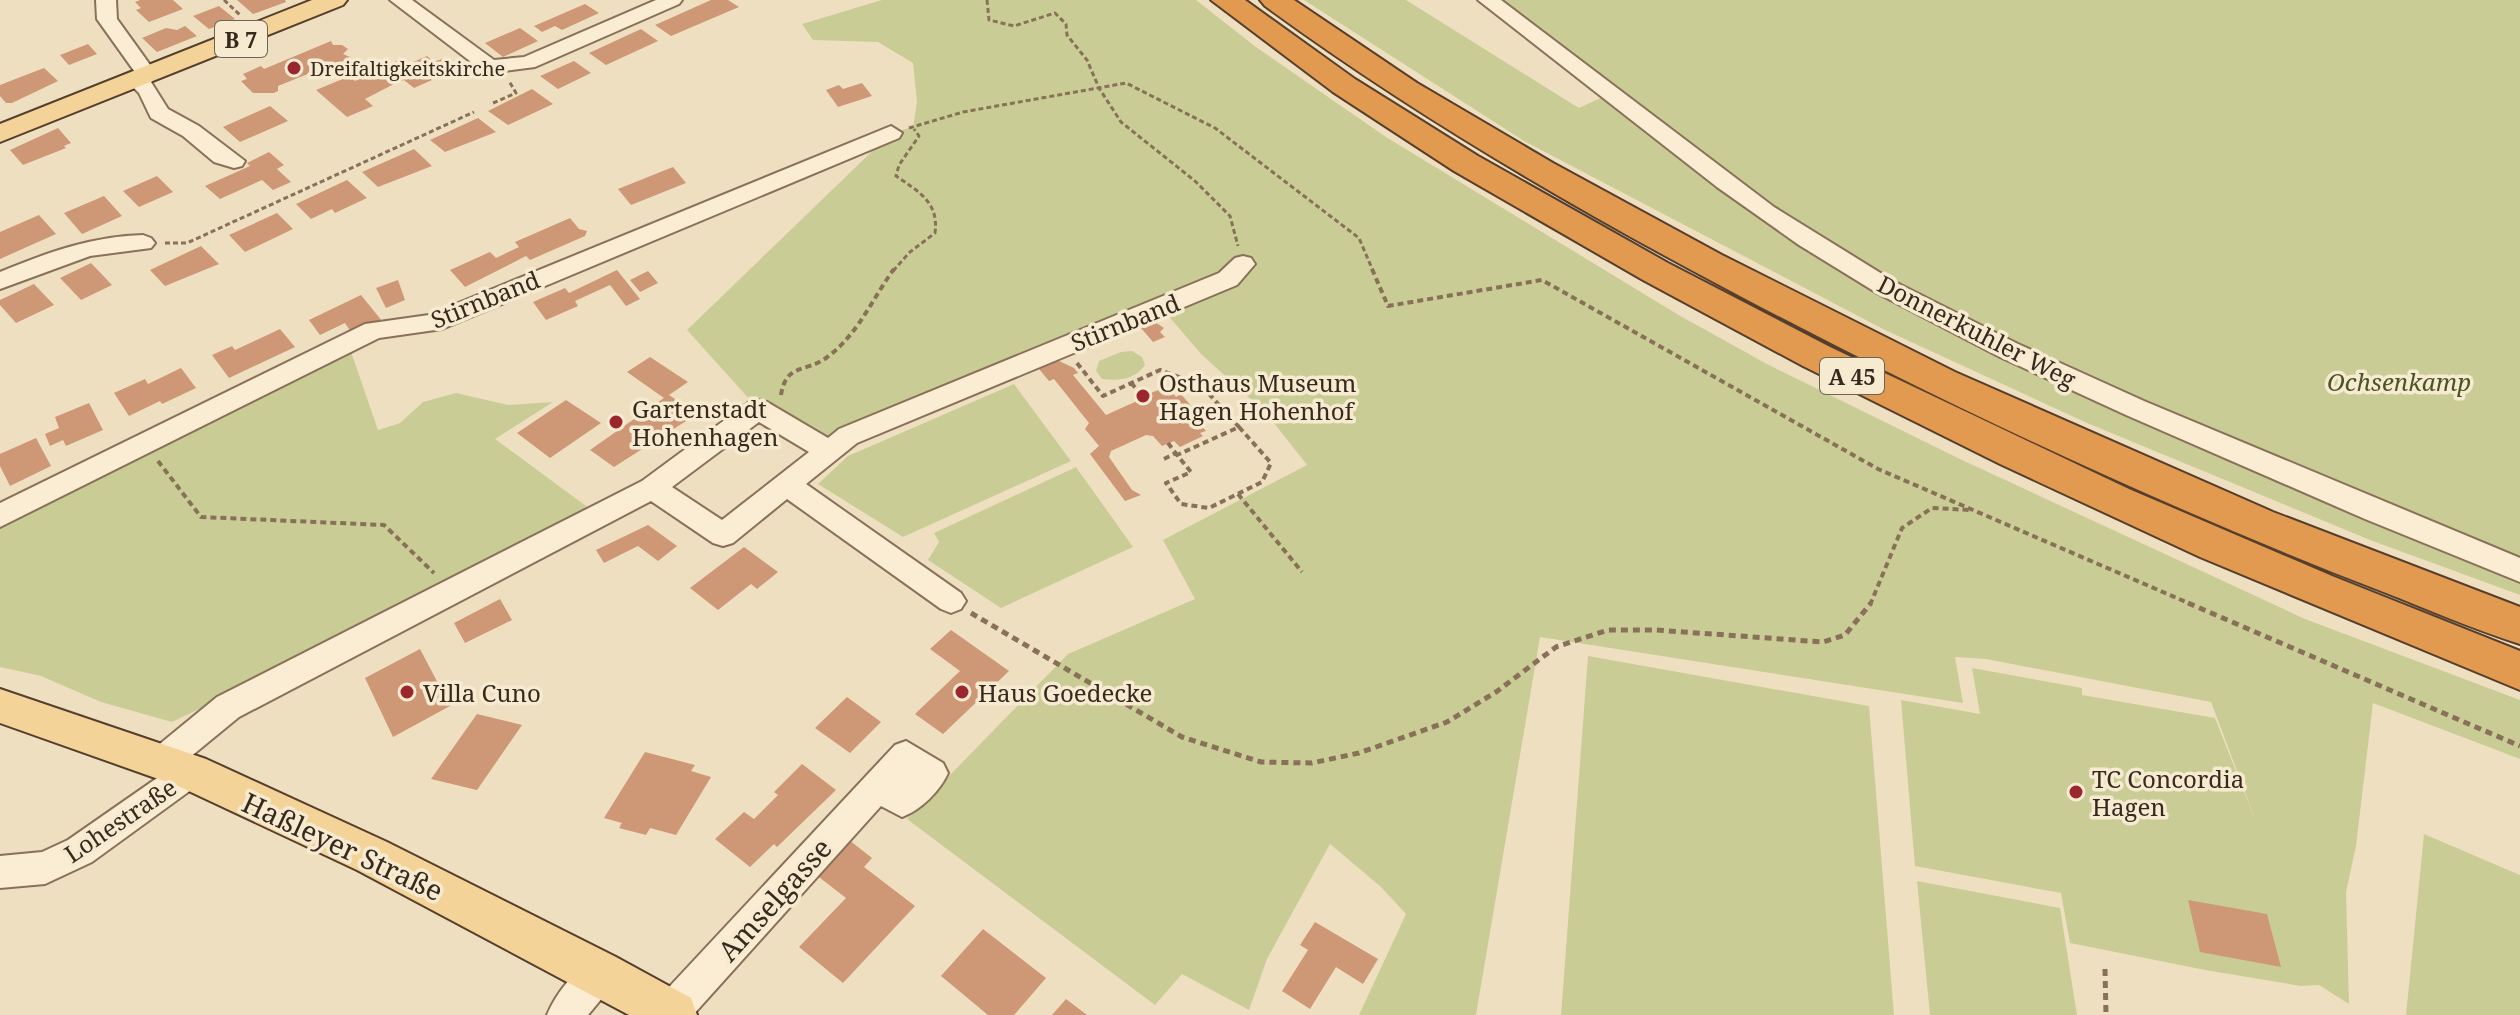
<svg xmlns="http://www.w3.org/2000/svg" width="2520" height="1015" font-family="'Noto Serif',serif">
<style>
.green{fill:#c9cd95}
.building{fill:#ce9776}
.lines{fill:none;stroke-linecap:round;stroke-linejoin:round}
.minor-casing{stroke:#897058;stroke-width:4}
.major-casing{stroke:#563e2d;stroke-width:4}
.highway-casing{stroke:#563e2d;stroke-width:4}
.path-far2{stroke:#897058;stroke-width:3;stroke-dasharray:5 3;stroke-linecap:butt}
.path-far1{stroke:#897058;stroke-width:4;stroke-dasharray:6 4;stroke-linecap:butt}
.path{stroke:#897058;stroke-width:5;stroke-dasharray:7 5;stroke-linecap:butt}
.minor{fill:#faedd4;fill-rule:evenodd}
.major{fill:#f3d397;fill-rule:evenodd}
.highway{fill:#e19a4f;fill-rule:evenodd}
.poi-dot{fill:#99272d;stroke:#f6ead1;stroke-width:3}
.labels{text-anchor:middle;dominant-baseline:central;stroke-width:7;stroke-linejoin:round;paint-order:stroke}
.far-poi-label{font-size:20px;fill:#38291d;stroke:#f6ead1;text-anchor:start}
.shield{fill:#f6ead1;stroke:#716353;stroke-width:2}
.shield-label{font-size:22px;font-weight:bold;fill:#38291d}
.street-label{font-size:24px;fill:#38291d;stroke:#f6ead1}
.park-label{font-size:24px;font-style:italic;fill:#4b5523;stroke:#f6ead1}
.poi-label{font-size:24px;fill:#38291d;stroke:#f6ead1;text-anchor:start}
.near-street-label{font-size:28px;fill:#38291d;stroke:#f6ead1}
</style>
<rect width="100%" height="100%" fill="#efdfc1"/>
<path class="green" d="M882,0h314l60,47 130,90 291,177 90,50 193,95 345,160 215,81v59l-147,-56 -17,143 -10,46 3,112 -30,-19 -18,1 -96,-16 -135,-27 -9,-50 -146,-27 -14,-166 79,14 -8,-46 110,20v7l133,23 42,106 -46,-122 -225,-43 -31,-2 8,46 -423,-66 -64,378h-117l47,-101 -25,-27 -51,-43 -63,115 -18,51 -67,-36 -27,31 -248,-186 161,-165 127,-55 -32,-59 144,-75 -41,-52 -65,-59 -35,-41 -335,133 -79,-44 -65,-72 204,-197 22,-6 4,-25 -4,-39 -35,-21 -65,-2 -11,-16z
M1304,0h102l173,108 26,-12 -112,-96h1027v595l-150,-55 -283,-117 -202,-93 -361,-189z
M348,343l30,87 22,-7 23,-21 33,-9 52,12 45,-3 -58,37 106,78 -429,205 -71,-20 -60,-26 -41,-9v-151z
M1132,351l10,6 3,8c-11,15 -26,16 -43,14l-6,-8 3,-10 22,-9z
M1014,384l57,77 -168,76 -85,-53 30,-28z
M1076,467l57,80 -132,61 -73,-48 11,-18 -5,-9z
M1588,656l281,50 25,309h-333z
M2424,834l96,41v140h-114z
M1917,881l143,27 17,107h-147z"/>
<path class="building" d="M140,0h33l10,9 -34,13 -13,-12 5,-2 -6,-6z
M237,0h48l1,2 -33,12z
M711,0h17l11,7 -68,29 -16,-11z
M585,4l14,9 -37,17 -7,-4 -13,6 -8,-6z
M219,6l16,13 -26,10 -16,-13z
M185,26l12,10 -40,16 -15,-14 24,-10 11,2z
M520,28l18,13 -35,16 -18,-14z
M641,29l17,12 -52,24 -17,-12z
M331,41l2,4h9l6,4 -5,5 7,3 -17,10 -3,-2 -52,21v5l-4,2h-21l-12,-12 6,-2 -4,-5 18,-8 3,3z
M88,44l9,10 -28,11 -9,-10z
M427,56l7,6 10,-4 11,8 -27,10 4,4 -18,8 -10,-8 -10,4 -29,15 8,7 -26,11 -31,-27 34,-14 5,5 47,-23 7,6z
M574,61l17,12 -33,16 -18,-13z
M44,68l14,13 -46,22h-6l-6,-7v-11z
M862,83l10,13 -34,11 -12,-17 13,-5 4,4z
M532,89l21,15 -45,21 -20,-14z
M270,106l18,15 -48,21 -17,-15z
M478,118l18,14 -51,20 -15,-12z
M58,128l13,15 -7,3 2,2 -43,17 -13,-15z
M414,149l18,17 -54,21 -16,-15z
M269,152l15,13 -7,4 14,13 -18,8 -11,-10 -42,19 -15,-13 45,-20 -3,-3z
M673,167l13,16 -55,22 -13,-16z
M157,176l16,16 -34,15 -16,-16z
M347,180l20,18 -32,15 -3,-4 -21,10 -15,-15z
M104,196l18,20 -40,18 -18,-21z
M277,213l16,16 -48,23 -16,-17z
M39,215l17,19 -56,25v-27z
M570,218l9,11 8,2 -2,5 -55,24 -4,-4 -61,31 -15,-17 40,-18 6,6 23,-11 -4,-5z
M201,246l18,18 -54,22 -15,-16z
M91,263l21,22 -31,15 -21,-22z
M617,270l23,29 -14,7 -16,-21 -35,16 3,5 -32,14 -13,-18 32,-14 4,5z
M648,271l10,12 -18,9 -10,-12z
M398,280l7,20 -19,8 -10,-20z
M34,284l20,21 -38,18 -16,-18v-5z
M361,295l21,26 -29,14 -8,-12 -25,12 -11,-15z
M1152,320l12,8 -4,4 5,5 -12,5 -12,-14z
M280,329l15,18 -66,31 -17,-23 20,-9 3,4z
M650,357l38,25 -19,13 28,19 -83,53 -24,-17 74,-52 -37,-26z
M1057,360l17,8 4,5 -5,2 33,40 31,-14 -2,-3 33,-11 8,10 5,-3 21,25 -5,2 9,10 -6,2 3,3 -23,11 -6,-6 -12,5 -9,-10 -7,-1 -35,16 -2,6 23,33 9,5 -16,6 -35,-47 9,-8 -14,-17 4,-6 -35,-44 -5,2 -10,-12z
M181,368l15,20 -34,16 -2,-3 -31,15 -15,-23 31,-14 3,5z
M566,400l35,23 -51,35 -33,-25z
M89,403l14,27 -37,16 -3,-6 -13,6 -5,-12 14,-6 -4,-11z
M36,438l15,28 -41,20 -10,-20v-12z
M648,525l29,21 -19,15 -20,-15 -34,17 -8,-13z
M744,547l34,25 -21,17 -6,-5 -33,26 -28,-22z
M500,599l12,21 -47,23 -11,-20z
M951,630l58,41 -66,63 -28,-20 45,-43 -30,-22z
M420,649l30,57 -57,31 -28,-59z
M847,697l34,25 -31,31 -35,-25z
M477,714l45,11 -45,65 -46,-11z
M645,752l50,13 -4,6 20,6 -35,58 -26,-7 -4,7 -27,-7 3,-5 -18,-5z
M802,764l34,26 -59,57 -3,-3 -24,23 -35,-28 29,-27 10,7 24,-24 -4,-3z
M849,840l23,18 -8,9 51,39 -72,77 -44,-36 47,-49 -31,-24z
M2188,900l79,14 14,53 -81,-15z
M1315,922l63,37 -15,25 -27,-17 -26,42 -28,-18 26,-41 -8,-5z
M983,929l63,49 -32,37h-26l-47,-39z
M1066,999l21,16h-35z"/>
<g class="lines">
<defs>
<path id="minor" d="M96,0h20l1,19 41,57 -7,6 17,27 31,17 46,35 -3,5 -8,2 -20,-6 -31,-26 -32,-18 -12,-25 -12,-12 10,-6 -40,-56z
M390,0h22l82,60 30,-3 132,-57h26l-3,4 -144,63 -45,6 -7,-2z
M1478,0h23l273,207 121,75 123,62 126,57 376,157v24l-155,-63 -239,-104 -126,-58 -123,-64 -78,-48 -82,-58z
M891,126l11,7 -3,5 -457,191 -63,9 -379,189v-24l365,-179 64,-9z
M143,235l8,3 4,5 -4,5 -61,8 -90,33v-17c46,-19 92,-36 143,-37z
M1243,256l8,2 4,6 -18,21 -380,158 -51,41 155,109 5,8 -5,8 -10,4 -10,-4 -154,-110 -54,44 -10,3 -10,-3 -62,-42 -412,216 -50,41 13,4 5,10 -5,10 -110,80 -47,22 -45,4v-32l42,-4 26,-12 92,-64 -10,-4 -5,-10 5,-10 67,-55 425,-216 107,-79 9,-2 9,2 61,36 11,-9 380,-156 16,-15zM759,422l50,30 -87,68 -50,-33z
M906,741l37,22 5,10c-8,18 -27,37 -46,44l-21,-11 -188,209h-40l4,-15 238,-255z
M600,955l13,6 5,12 -5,12 -25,30h-41c9,-22 31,-50 53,-60z"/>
<path id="major" d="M312,0h35l-4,5 -343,137v-18z
M0,689l206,70 181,83 229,115 75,41 6,17h-68l-272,-145 -179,-84 -178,-63z"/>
<path id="highway" d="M1211,0h34l110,79 123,77 190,107 162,84 299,142 203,87 188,75v39l-320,-133 -200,-93 -197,-98 -160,-86 -189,-109 -121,-79z
M1260,0h34l123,83 136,80 169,92 233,117 318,140 247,95v37c-47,-15 -93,-35 -139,-53 -168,-65 -332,-139 -493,-219 -215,-108 -429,-224 -623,-366z"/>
</defs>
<use href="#minor" class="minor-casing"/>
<use href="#major" class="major-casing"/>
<use href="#highway" class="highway-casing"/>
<path class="path-far2" d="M224,0l16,15
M987,0l2,20 25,6 41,-13 11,11 1,11 20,25 12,28 22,34 74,59 35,35 8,30
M493,103l23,-10 -7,-12
M909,128l54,-16 163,-29 89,45 144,110 14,33
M165,243h22l287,-131
M893,271l17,-19 25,-19c4,-31 -16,-41 -39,-57l3,-11 20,-29 -5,-7"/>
<path class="path-far1" d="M1372,269l16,37 154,-26 336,189 315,136
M1077,363l26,33 57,-26 41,15 38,42
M1131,383l11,12
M781,395c5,-32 24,-22 45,-37 32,-23 46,-59 68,-89
M1239,427l32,36 -9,19 -53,26 -28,-4 -15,-21 25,-11 -14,-17z
M1168,443l9,12
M1164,459l12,-6
M158,461l43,56 183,8 50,48
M1238,494l64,78
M1870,605l32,-77 30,-20 38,2"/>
<path class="path" d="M2188,603l332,143
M971,613l211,124 79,25 51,1 47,-10 88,-31 49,-30 60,-45 52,-17h48l167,12 22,-7 26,-32
M2105,969l1,46"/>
<use href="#minor" class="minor"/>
<use href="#major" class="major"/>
<use href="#highway" class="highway"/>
</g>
<g class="poi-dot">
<circle cx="294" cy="68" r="8"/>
<circle cx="1143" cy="396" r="8"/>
<circle cx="616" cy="422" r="8"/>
<circle cx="407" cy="692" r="8"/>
<circle cx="962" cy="692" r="8"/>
<circle cx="2076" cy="792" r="8"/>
</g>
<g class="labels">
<g class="far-poi-label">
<text x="310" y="68">Dreifaltigkeitskirche</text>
</g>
<g class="shield">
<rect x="215" y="21" width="52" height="36" rx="6"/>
<rect x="1820" y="358" width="64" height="36" rx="6"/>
</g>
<g class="shield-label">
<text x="241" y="39">B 7</text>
<text x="1852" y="376">A 45</text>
</g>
<g class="street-label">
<text transform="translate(485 299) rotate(-22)">Stirnband</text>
<text transform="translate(1125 322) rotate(-22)">Stirnband</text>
<text transform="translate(1977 331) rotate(27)">Donnerkuhler Weg</text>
<text transform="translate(120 820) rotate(-34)">Lohestraße</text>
</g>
<g class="park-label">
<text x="2399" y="381">Ochsenkamp</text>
</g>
<g class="poi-label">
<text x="1159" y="382">Osthaus Museum<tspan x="1159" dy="28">Hagen Hohenhof</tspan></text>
<text x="632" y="408">Gartenstadt<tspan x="632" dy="28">Hohenhagen</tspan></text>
<text x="423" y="692">Villa Cuno</text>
<text x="978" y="692">Haus Goedecke</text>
<text x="2092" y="778">TC Concordia<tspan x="2092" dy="28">Hagen</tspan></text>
</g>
<g class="near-street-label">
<text transform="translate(343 846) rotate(25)">Haßleyer Straße</text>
<text transform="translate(774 899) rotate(-48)">Amselgasse</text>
</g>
</g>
</svg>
